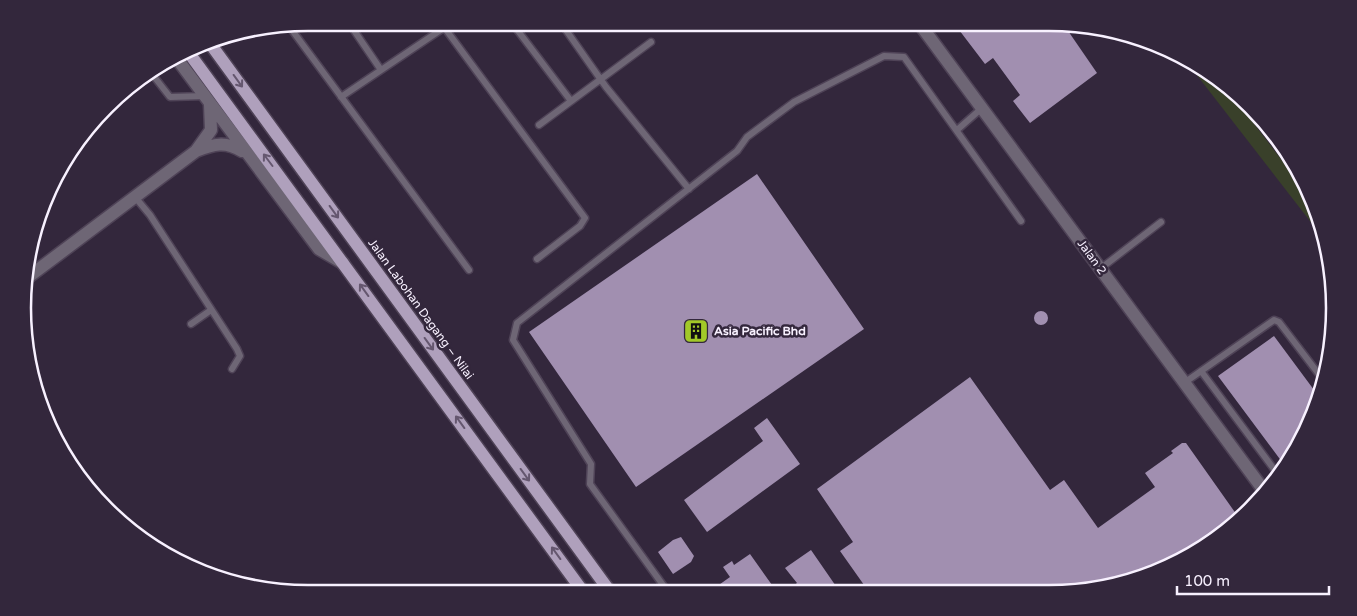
<svg xmlns="http://www.w3.org/2000/svg" width="1357" height="616" font-family="'Varela Round',sans-serif">
<style>
.green{fill:#39402a}
.building{fill:#a18fb0}
.lines{fill:none;stroke-linecap:round;stroke-linejoin:round}
.service-casing{stroke:#4f4357;stroke-width:9}
.minor-casing{stroke:#4f4357;stroke-width:15}
.primary-casing{stroke:#4f4357;stroke-width:15}
.service{stroke:#6e6675;stroke-width:6}
.minor{stroke:#6e6675;stroke-width:12}
.primary{stroke:#afa0bc;stroke-width:12}
.oneway{stroke:#65576f}
.labels{text-anchor:middle;dominant-baseline:central;stroke-width:5;stroke-linejoin:round;paint-order:stroke}
.street-label{font-size:12px;fill:#f8f1ff;stroke:#33273c}
.poi-label{font-size:12px;font-weight:bold;fill:#f8f1ff;stroke:#33273c;text-anchor:start}
.rim{fill:none;stroke:#f8f1ff;stroke-width:2.5}
</style>
<rect width="100%" height="100%" fill="#33273c"/>
<path class="green" d="M1189,65l40,26 84,110 7,33z"/>
<path class="building" d="M953,22h96l15,3 33,48 -67,50 -17,-22 7,-6 -27,-37 -8,6z
M757,174l107,155 -228,158 -107,-155z
M1034 318a7 7 0 1 1 14 0a7 7 0 1 1-14 0Z
M1274,336l43,58 -4,23 -28,49 -67,-90z
M970,377l80,113 14,-10 34,48 57,-41 -10,-14 28,-20 -2,-2 11,-8h4l53,75 -16,16 -24,14 -3,-4 -38,28 -71,19 -218,1 -29,-41 13,-9 -36,-53z
M767,418l33,46 -93,68 -23,-32 79,-59 -9,-13z
M681,537l13,19 -3,6 -18,12 -15,-22 15,-12z
M811,550l29,42h-54l11,-9 -12,-15z
M750,554l27,38h-68l21,-15 -7,-10 9,-6 2,4z"/>
<g class="lines">
<defs>
<path id="service" d="M349,23l32,47
M512,23l59,78
M561,23l45,64 83,102
M289,26l180,244
M444,27l141,191 -5,8 -43,33
M152,74l18,23 35,-1
M341,97l110,-74
M539,125l112,-83
M957,130l25,-22
M135,197l15,18 87,134 3,7 -8,13
M1100,269l61,-47
M191,324l20,-14
M1201,371l78,105
M1184,383l90,-63 5,2 42,55
M668,592l-78,-108 1,-20 -78,-124 4,-17 220,-172 10,-14 47,-35 90,-46 20,1 117,164"/>
<path id="minor" d="M919,23l346,469
M178,60l141,189 24,14
M210,105l1,25 -15,21c18,-7 29,-10 46,0
M27,278l169,-127"/>
<path id="primary" d="M209,42l402,551
M189,53l395,540"/>
</defs>
<use href="#service" class="service-casing"/>
<use href="#minor" class="minor-casing"/>
<use href="#primary" class="primary-casing"/>
<use href="#service" class="service"/>
<use href="#minor" class="minor"/>
<use href="#primary" class="primary"/>
</g>
<defs><path id="oneway-shaft" d="M-6 0H5M1.5-3L5.5 0L1.5 3" fill="none" stroke-width="1.6" stroke-linecap="round" stroke-linejoin="round" transform="scale(1.25)"/></defs>
<g class="oneway">
<use href="#oneway-shaft" transform="translate(238 81) rotate(54)"/>
<use href="#oneway-shaft" transform="translate(268 160) rotate(-127)"/>
<use href="#oneway-shaft" transform="translate(334 212) rotate(54)"/>
<use href="#oneway-shaft" transform="translate(364 290) rotate(-126)"/>
<use href="#oneway-shaft" transform="translate(429 344) rotate(54)"/>
<use href="#oneway-shaft" transform="translate(460 422) rotate(-126)"/>
<use href="#oneway-shaft" transform="translate(525 475) rotate(54)"/>
<use href="#oneway-shaft" transform="translate(556 553) rotate(-126)"/>
</g>
<defs>
<symbol id="building-square" viewBox="-11 -11 22 22"><rect x="-9" y="-9" width="18" height="18" rx="4" fill="#a2c928" stroke="#33273c"/><path d="M-4-6H4V6H1V3H-1V6H-4ZM-2.5-4.3h1.7v1.8h-1.7ZM.8-4.3h1.7v1.8H.8ZM-2.5-1h1.7V.8h-1.7ZM.8-1h1.7V.8H.8Z" fill="#111"/></symbol>
</defs>
<g fill-rule="evenodd">
<use href="#building-square" x="682" y="317" width="28" height="28"/>
</g>
<g class="labels">
<g class="street-label">
<text transform="translate(1092 257) rotate(54)">Jalan 2</text>
<text transform="translate(421 309) rotate(54)">Jalan Labohan Dagang ‒ Nilai</text>
</g>
<g class="poi-label">
<text x="714" y="331">Asia Pacific Bhd</text>
</g>
</g>
<path d="M0 0H1357V616H0ZM308 31H1049A277 277 0 0 1 1326 308V308A277 277 0 0 1 1049 585H308A277 277 0 0 1 31 308V308A277 277 0 0 1 308 31Z" fill="#33273c" fill-rule="evenodd"/>
<path class="rim" d="M308 31H1049A277 277 0 0 1 1326 308V308A277 277 0 0 1 1049 585H308A277 277 0 0 1 31 308V308A277 277 0 0 1 308 31Z"/>
<path d="M1177 586v8h152v-8" fill="none" stroke="#f8f1ff" stroke-width="2.5"/>
<text x="1184" y="586" font-size="15" fill="#f8f1ff" stroke="#33273c" stroke-width="4" paint-order="stroke">100 m</text>
</svg>
